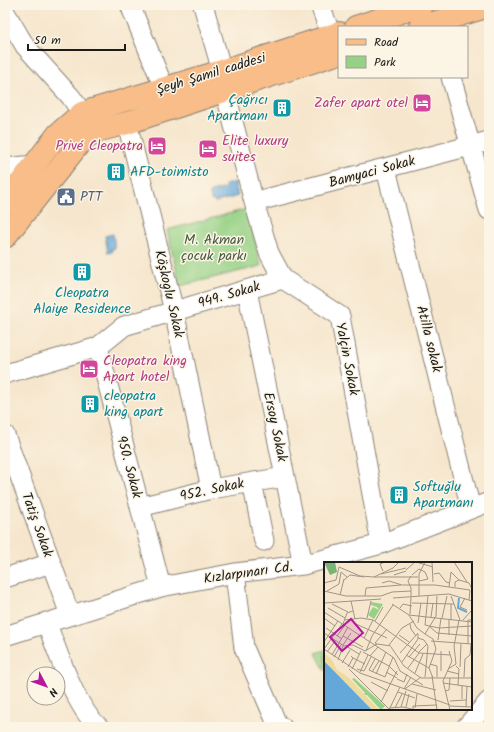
<svg xmlns="http://www.w3.org/2000/svg" width="494" height="732" font-family="Kalam,sans-serif">
<style>
.green{fill:#96d286;stroke:#597751}
.water{fill:#64a8d9;stroke:#40627a}
.lines{fill:none;stroke-linecap:round;stroke-linejoin:round}
.minor-casing{stroke:#898174;stroke-width:21}
.major-casing{stroke:#898174;stroke-width:24}
.minor{stroke:#fff;stroke-width:19}
.major{stroke:#f8bd89;stroke-width:22}
.labels{text-anchor:middle;dominant-baseline:central;stroke-width:3;stroke-linejoin:round;paint-order:stroke}
.street-label{font-size:14px;fill:#1c1c1c;stroke:#fcf5e5}
.culture-label{font-size:14px;fill:#0d838f;stroke:#fcf5e5;text-anchor:start}
.hotel-label{font-size:14px;fill:#b23c85;stroke:#fcf5e5;text-anchor:end}
.service-label{font-size:14px;fill:#4e5e75;stroke:#fcf5e5;text-anchor:start}
.park-label{font-size:14px;fill:#475c41;stroke:#fcf5e5}
.inset-river{fill:none;stroke:#64a8d9;stroke-width:2}
.inset-road{fill:none;stroke:#9f9586;stroke-width:1}
.view{fill:#b5179e;fill-opacity:0.15;stroke:#b5179e;stroke-width:2}
.inset-edge{fill:none;stroke:#1c1c1c;stroke-width:2}
</style>
<rect width="100%" height="100%" fill="#fcf5e5"/>
<filter id="ink" filterUnits="userSpaceOnUse"><feTurbulence type="fractalNoise" baseFrequency=".025" numOctaves="2"/><feDisplacementMap in="SourceGraphic" scale="8" xChannelSelector="R" yChannelSelector="G"/><feConvolveMatrix kernelMatrix="1 2 1 2 8 2 1 2 1" color-interpolation-filters="sRGB"/></filter>
<filter id="wash" filterUnits="userSpaceOnUse"><feTurbulence type="fractalNoise" baseFrequency=".012" numOctaves="4" result="noise"/><feDisplacementMap in="SourceGraphic" scale="16" xChannelSelector="R" yChannelSelector="G"/><feGaussianBlur stdDeviation="0.9" result="paint"/><feColorMatrix in="noise" values="0 0 0 0 0 0 0 0 0 0 0 0 0 0 0 0 0 1.4 0 .05"/><feComposite in="paint" operator="in"/></filter>
<g filter="url(#wash)">
<rect width="100%" height="100%" fill="#f6e6cd"/>
<path class="green" d="M247,209l14,57 -81,20 -13,-56z
M325,650v21l-9,-18z"/>
<path class="water" d="M235,182l3,14 -21,6h-2l-4,-2 -1,-6 1,-2 14,-4v-3z
M113,234l2,14 -3,1v3l-4,1 -3,-17z"/>
</g>
<g filter="url(#ink)">
<g class="lines">
<defs>
<path id="minor" d="M130,5l34,83
M203,5l19,66
M320,5l11,30
M5,12l20,34 46,51 11,16
M451,77l38,133
M225,91l29,111 15,51 14,26 57,37 41,228
M127,123l47,188 37,178
M5,168l29,-3
M386,169l85,340
M254,202l235,-61
M247,290l56,275
M98,347l63,240
M5,374l93,-27 26,-21 159,-47
M5,435l65,180
M252,482l12,59
M140,507l71,-18 74,-12
M235,573l9,75 33,76 5,3
M5,578l46,-15
M46,622c12,29 29,86 53,105
M5,636l156,-49 74,-14 68,-8 78,-21 108,-42
M466,727l23,-26"/>
<path id="major" d="M356,27l66,-22
M420,27l69,-21
M5,203l53,-69 24,-21 140,-42 117,-38
M5,237l74,-93 14,-12 34,-9 212,-70"/>
</defs>
<use href="#minor" class="minor-casing"/>
<use href="#major" class="major-casing"/>
<use href="#minor" class="minor"/>
<use href="#major" class="major"/>
</g>
</g>
<defs>
<symbol id="hotel-square" viewBox="-11 -11 22 22"><rect x="-9" y="-9" width="18" height="18" rx="4" fill="#d1479c" stroke="#fcf5e5"/><path d="M-6-4.5h1.5V1H6V5H4.5V3h-9V5H-6ZM-4 0a1.8 1.8 0 1 1 3.6 0ZM.5 0V-2.5h3Q6-2.5 6 0Z" fill="#fff"/></symbol>
<symbol id="building-square" viewBox="-11 -11 22 22"><rect x="-9" y="-9" width="18" height="18" rx="4" fill="#0f9aa8" stroke="#fcf5e5"/><path d="M-4-6H4V6H1V3H-1V6H-4ZM-2.5-4.3h1.7v1.8h-1.7ZM.8-4.3h1.7v1.8H.8ZM-2.5-1h1.7V.8h-1.7ZM.8-1h1.7V.8H.8Z" fill="#fff"/></symbol>
<symbol id="civic-square" viewBox="-11 -11 22 22"><rect x="-9" y="-9" width="18" height="18" rx="4" fill="#5c6f8a" stroke="#fcf5e5"/><path d="M-.6-6.5H3V-4.5H.6V-3L4-1V1h2V6H-6V1h2V-1L-.6-3ZM-1.2 2.5V6h2.4V2.5Z" fill="#fff"/></symbol>
</defs>
<g fill-rule="evenodd">
<use href="#hotel-square" x="411" y="92" width="22" height="22"/>
<use href="#building-square" x="271" y="97" width="22" height="22"/>
<use href="#hotel-square" x="146" y="135" width="22" height="22"/>
<use href="#hotel-square" x="197" y="138" width="22" height="22"/>
<use href="#building-square" x="105" y="161" width="22" height="22"/>
<use href="#civic-square" x="55" y="186" width="22" height="22"/>
<use href="#building-square" x="71" y="261" width="22" height="22"/>
<use href="#hotel-square" x="78" y="358" width="22" height="22"/>
<use href="#building-square" x="79" y="393" width="22" height="22"/>
<use href="#building-square" x="388" y="484" width="22" height="22"/>
</g>
<g class="labels">
<g class="street-label">
<text transform="translate(211 74) rotate(-17)">Şeyh Şamil caddesi</text>
<text transform="translate(372 172) rotate(-15)">Bamyaci Sokak</text>
<text transform="translate(169 294) rotate(77)">Köşkoglu Sokak</text>
<text transform="translate(229 295) rotate(-16)">949. Sokak</text>
<text transform="translate(429 339) rotate(76)">Atilla sokak</text>
<text transform="translate(347 359) rotate(79)">Yalçin Sokak</text>
<text transform="translate(275 427) rotate(78)">Ersoy Sokak</text>
<text transform="translate(129 467) rotate(75)">950. Sokak</text>
<text transform="translate(212 490) rotate(-12)">952. Sokak</text>
<text transform="translate(37 525) rotate(70)">Tatiş Sokak</text>
<text transform="translate(248 573) rotate(-8)">Kızlarpınarı Cd.</text>
</g>
<g class="culture-label">
<text x="268" y="100" text-anchor="end">Çağrıcı<tspan x="268" dy="16">Apartmanı</tspan></text>
<text x="130" y="172">AFD-toimisto</text>
<text x="82" y="293" text-anchor="middle">Cleopatra<tspan x="82" dy="16">Alaiye Residence</tspan></text>
<text x="104" y="396">cleopatra<tspan x="104" dy="16">king apart</tspan></text>
<text x="413" y="487">Softuğlu<tspan x="413" dy="16">Apartmanı</tspan></text>
</g>
<g class="hotel-label">
<text x="408" y="103">Zafer apart otel</text>
<text x="222" y="141" text-anchor="start">Elite luxury<tspan x="222" dy="16">suites</tspan></text>
<text x="143" y="146">Privé Cleopatra</text>
<text x="103" y="361" text-anchor="start">Cleopatra king<tspan x="103" dy="16">Apart hotel</tspan></text>
</g>
<g class="service-label">
<text x="80" y="197">PTT</text>
</g>
<g class="park-label">
<text x="214" y="240">M. Akman<tspan x="214" dy="16">çocuk parkı</tspan></text>
</g>
</g>
<g transform="translate(324 562)">
<rect width="148" height="148" fill="#f6e6cd"/>
<path d="M47,40l12,2 -9,15 -6,-4 5,-8 6,3 -2,-3 -6,-2zM30,116l31,28 -4,4 -14,-15h-3l1,-2 -13,-14z" fill="#96d286"/>
<path d="M0,0h11l2,10 -7,3z" fill="#78b473"/>
<path d="M0,91l8,7 5,10 11,7 31,33h-7l-48,-49z" fill="#eeda9e"/>
<path d="M0,99l10,10 38,39h-48z" fill="#64a8d9"/>
<path class="inset-river" d="M135,36l-1,10 9,4"/>
<path class="inset-road" d="M75,0l-6,6 -19,9h44M92,0l17,5M108,0l1,20M130,0l13,20M82,8l9,-8M59,9l-3,-7 5,-2M57,12l25,-6M110,12l5,-1 7,9 4,1M70,13l12,-4M88,13l7,-6 6,3 3,7 -9,2M87,14l-3,5 3,7v8M20,18l6,-5 14,2M0,21l12,-3 3,-13 21,9 14,1M58,21l7,-2 13,4h33l35,5 -1,10M125,25l2,-15 8,8M131,25v-5l4,-2 10,3 3,6M0,29l22,5h35l11,-4 19,-1M3,29l12,-7 2,-12 6,5M16,33l4,-16M41,34l1,-8 35,-3M95,34v-22l6,-12M104,34l-3,29 14,3 33,-2M127,34l9,24M69,36l56,-4 23,7M141,36l-5,9 7,3M27,39l4,18M0,41l57,-4M88,41l42,1M8,42l16,8M68,42l17,11 8,13 8,6M127,42v16M4,46l17,10M76,46l3,-4 9,2M0,50l63,41 7,5 6,13 23,14M86,52l1,-17M85,53l63,7M107,55l2,-14M0,56l11,8M43,56l4,-17M118,56l5,-22M21,58l16,-2 12,2 46,33 31,2M139,58l9,-10M51,59l8,-14M94,61l3,-20M19,62l4,-11 6,-2M32,62l31,14M86,62l1,5 5,7M105,64l8,7 35,3M2,66l16,11M0,71l20,13M75,73l10,7M125,73v-16M13,74l8,-11M19,74l20,11M40,76l9,-18M94,76l6,2 4,6 -3,31M114,78l3,-22M107,79l41,3M0,80l14,-21M15,81l9,-16M53,82l-2,-1 12,-14M144,82v-24h4M19,83l8,-12M65,83l13,-17 12,-7M20,84l9,-1 12,6 12,-7 14,2M22,84l13,8M67,85l13,19 17,12h51M0,87l36,24 90,32M0,87l18,-25M42,89l6,-15 21,-31M125,89l3,10 -9,20 7,29M3,90l8,-11M39,90l26,14 9,9M76,91l18,-20M94,91l9,-9M8,93l7,-12M82,93l23,13M46,94l8,-9M10,95l7,-12M85,95l11,-13M29,96l12,6M51,97l-6,11 16,7M14,98l5,-14M78,100l16,-23v-5M18,101l8,-13M106,102l7,2v11M132,104l3,3 -1,16M24,105l5,-9 -2,-2M136,105l1,-23M84,106l11,-15M25,107l41,41M28,107l9,-18M33,107l7,2 7,-14M124,107l8,-5 -2,-18 5,-26M117,109v-20M123,109l12,3M36,110l8,-17M48,110l7,-11M62,110l11,6M91,111l8,-19M52,112l10,-22M108,114l5,34M61,115l8,-20M140,115l1,-18 5,-4 1,-11M109,116l-4,-10 7,-19 -3,-10 -8,-5 11,-18 1,-20M73,117l7,3 3,-8M47,120l17,9M119,121l29,4M88,122l24,6M80,127l7,-12M81,127l16,-12M121,129l4,-1 1,-12M74,130l17,6M138,137v-14M126,139l16,-1M57,140l16,-31M126,144l22,1M77,145l5,-16M82,145l3,-13M142,145l1,-21M65,146l14,-1 13,3M71,146l7,-14M91,146l2,-14M89,147v-3l24,-1M65,148l11,-23"/>
<path class="view" d="M27,57l12,14 -21,18 -12,-14z"/>
<rect width="148" height="148" class="inset-edge"/>
</g>
<rect width="494" height="732" fill="none" stroke="#fcf5e5" stroke-width="20"/>
<rect x="338" y="26" width="130" height="52" fill="#fcf5e5" stroke="#a29e95"/>
<rect x="346" y="39" width="20" height="6" fill="#f8bd89" stroke="#a29e95"/>
<text x="374" y="46" font-size="12" fill="#1c1c1c">Road</text>
<rect x="346" y="56" width="20" height="12" fill="#96d286" stroke="#a29e95"/>
<text x="374" y="66" font-size="12" fill="#1c1c1c">Park</text>
<g transform="translate(46 686) rotate(131)"><circle r="19" fill="#fcf5e5" stroke="#a29e95"/>
<path d="M0-3L7 15L0 10L-7 15Z" fill="#b5179e"/>
<text y="-6" font-size="11" font-weight="bold" text-anchor="middle" fill="#1c1c1c">N</text>
</g>
<path d="M28 44v6h97v-6" fill="none" stroke="#1c1c1c" stroke-width="2"/>
<text x="34" y="44" font-size="12" fill="#1c1c1c" stroke="#fcf5e5" stroke-width="3" paint-order="stroke">50 m</text>
</svg>
